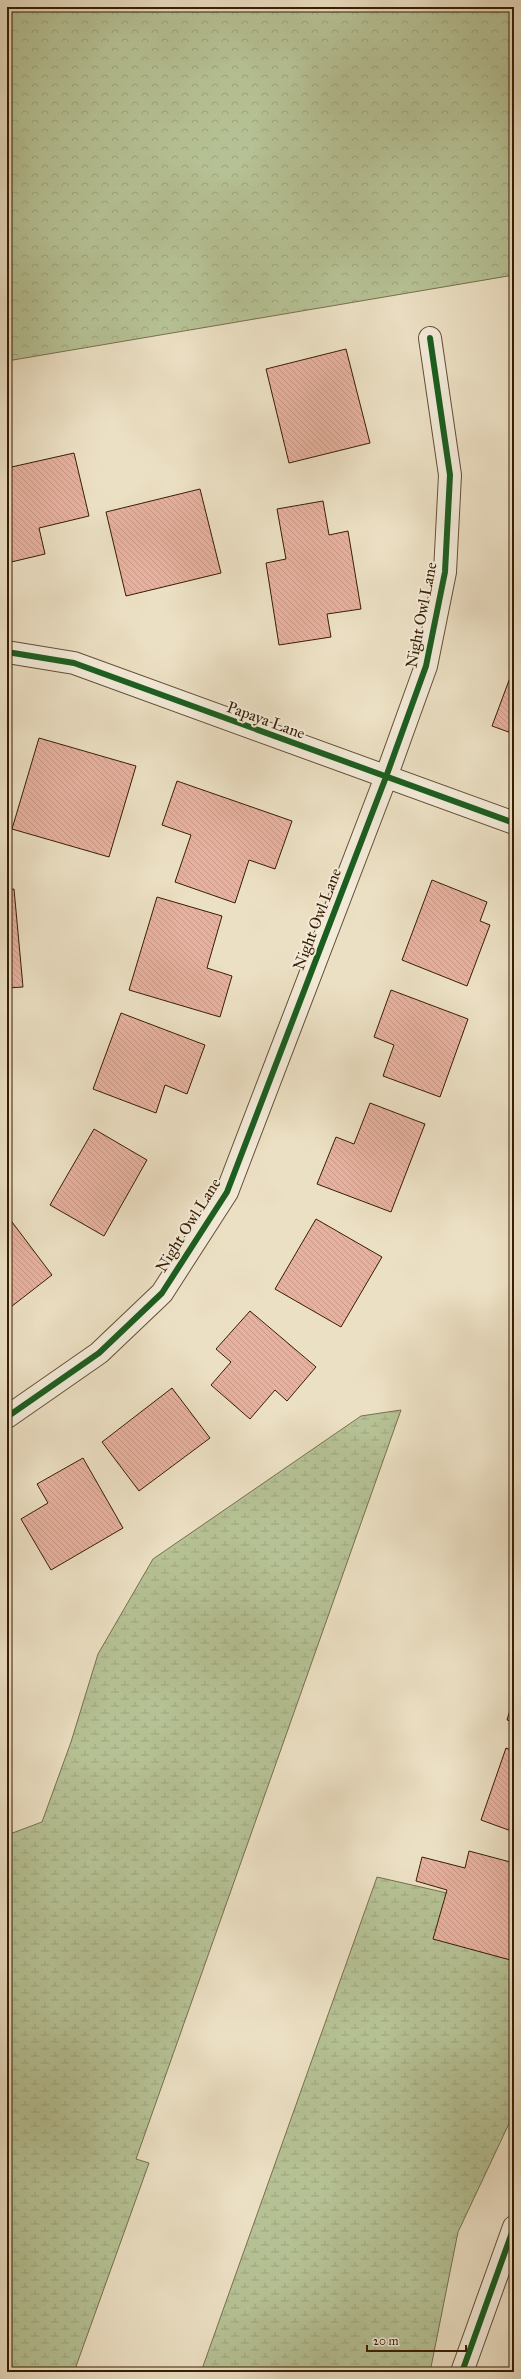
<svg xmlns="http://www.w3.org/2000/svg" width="521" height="2379" font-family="'IM FELL Great Primer',serif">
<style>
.forest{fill:url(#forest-crowns);stroke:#77704c}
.wetland{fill:url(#wetland-marsh);stroke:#77704c}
.building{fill:url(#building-back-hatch);stroke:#381d03}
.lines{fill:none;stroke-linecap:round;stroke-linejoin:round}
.minor-casing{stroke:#654e33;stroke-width:24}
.minor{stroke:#f3ebd9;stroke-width:22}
.cycleway-casing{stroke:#f3ebd9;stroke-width:8}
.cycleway{stroke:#1b5e20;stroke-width:6}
.labels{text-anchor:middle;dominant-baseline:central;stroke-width:4;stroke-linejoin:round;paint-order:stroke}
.street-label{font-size:16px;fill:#381d03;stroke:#f3ebd9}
</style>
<defs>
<pattern id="forest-crowns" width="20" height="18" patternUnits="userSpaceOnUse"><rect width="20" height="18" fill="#b6c295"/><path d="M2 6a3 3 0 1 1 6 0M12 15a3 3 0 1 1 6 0" fill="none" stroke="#9da67f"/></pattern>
<pattern id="wetland-marsh" width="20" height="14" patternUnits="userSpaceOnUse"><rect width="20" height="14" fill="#b6c295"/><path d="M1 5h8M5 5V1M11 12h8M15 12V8" fill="none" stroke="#9da67f"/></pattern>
<pattern id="building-back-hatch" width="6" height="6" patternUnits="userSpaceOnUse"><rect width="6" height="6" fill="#e7b19f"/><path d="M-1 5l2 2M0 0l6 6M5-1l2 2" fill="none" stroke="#c79887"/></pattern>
</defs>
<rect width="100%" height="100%" fill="#ece0c4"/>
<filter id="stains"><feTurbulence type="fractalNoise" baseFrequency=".005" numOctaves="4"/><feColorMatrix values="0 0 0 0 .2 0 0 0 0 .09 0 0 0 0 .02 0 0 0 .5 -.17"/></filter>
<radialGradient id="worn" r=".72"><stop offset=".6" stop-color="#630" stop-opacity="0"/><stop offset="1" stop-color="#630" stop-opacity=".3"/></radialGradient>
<path class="forest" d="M7,7h507v268l-507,86z"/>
<path class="wetland" d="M401,1410l-265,749 13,4 -75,209h-67v-537l35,-13 29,-80 27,-88 55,-95 208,-143z
M377,1877l131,30 6,5v201l-56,119 -28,140h-229z"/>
<path class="building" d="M514,299v19l-4,-17z
M346,349l24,94 -81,20 -23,-94z
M74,453l15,63 -50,12 6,26 -38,9v-95z
M200,489l21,84 -95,23 -20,-84z
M323,501l6,34 19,-4 13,78 -34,5 4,23 -52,8 -13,-82 20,-4 -9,-50z
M514,667v67l-22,-8z
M39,738l97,28 -27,91 -97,-28z
M177,781l115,40 -17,48 -26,-9 -14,43 -60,-21 16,-47 -29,-10z
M432,880l55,22 -7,19 10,4 -23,61 -65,-26z
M14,889l9,98 -16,1v-98z
M157,897l65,19 -15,52 25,8 -12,41 -91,-27z
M391,990l77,29 -28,78 -57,-21 11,-31 -20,-8z
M121,1013l84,32 -18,49 -22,-9 -9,28 -63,-24z
M370,1103l55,21 -34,88 -74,-28 19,-47 18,7z
M94,1129l53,31 -43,76 -54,-31z
M9,1218l43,57 -45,35v-90z
M316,1219l66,38 -41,70 -66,-38z
M250,1311l66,56 -29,34 -12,-11 -25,29 -39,-34 20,-23 -15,-13z
M172,1388l38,50 -71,53 -37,-49z
M83,1458l40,70 -72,42 -30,-51 27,-16 -11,-19z
M514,1697v25l-7,-2z
M506,1748l8,3v81l-33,-12z
M469,1851l45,12v98l-81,-22 14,-49 -31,-9 6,-24 43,11z"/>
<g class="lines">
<defs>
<path id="minor" d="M7,652l67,11 440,160
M7,1417l92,-64 63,-60 65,-101 159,-415 40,-111 19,-94 5,-97 -20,-137
M462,2372l52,-145"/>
</defs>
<use href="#minor" class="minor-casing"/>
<use href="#minor" class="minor"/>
<defs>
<path id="cycleway" d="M7,652l67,11 440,160
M7,1417l92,-64 63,-60 65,-101 159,-415 40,-111 19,-94 5,-97 -20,-137
M462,2372l52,-145"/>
</defs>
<use href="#cycleway" class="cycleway-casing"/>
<use href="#cycleway" class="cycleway"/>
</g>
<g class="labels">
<g class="street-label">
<text transform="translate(421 615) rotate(-79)">Night Owl Lane</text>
<text transform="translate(266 720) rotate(20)">Papaya Lane</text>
<text transform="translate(317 919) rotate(-69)">Night Owl Lane</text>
<text transform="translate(188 1225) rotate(-58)">Night Owl Lane</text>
</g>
</g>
<rect width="521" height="2379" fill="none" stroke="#ece0c4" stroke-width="24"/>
<rect x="8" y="8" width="505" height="2363" fill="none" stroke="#381d03" stroke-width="2"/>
<rect x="12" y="12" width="497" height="2355" fill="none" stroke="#381d03"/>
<path d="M367 2345v6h99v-6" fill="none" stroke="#381d03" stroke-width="2"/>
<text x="373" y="2345" font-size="12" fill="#381d03" stroke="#f3ebd9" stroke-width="3" paint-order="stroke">20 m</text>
<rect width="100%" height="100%" filter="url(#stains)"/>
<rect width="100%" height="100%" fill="url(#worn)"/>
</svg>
